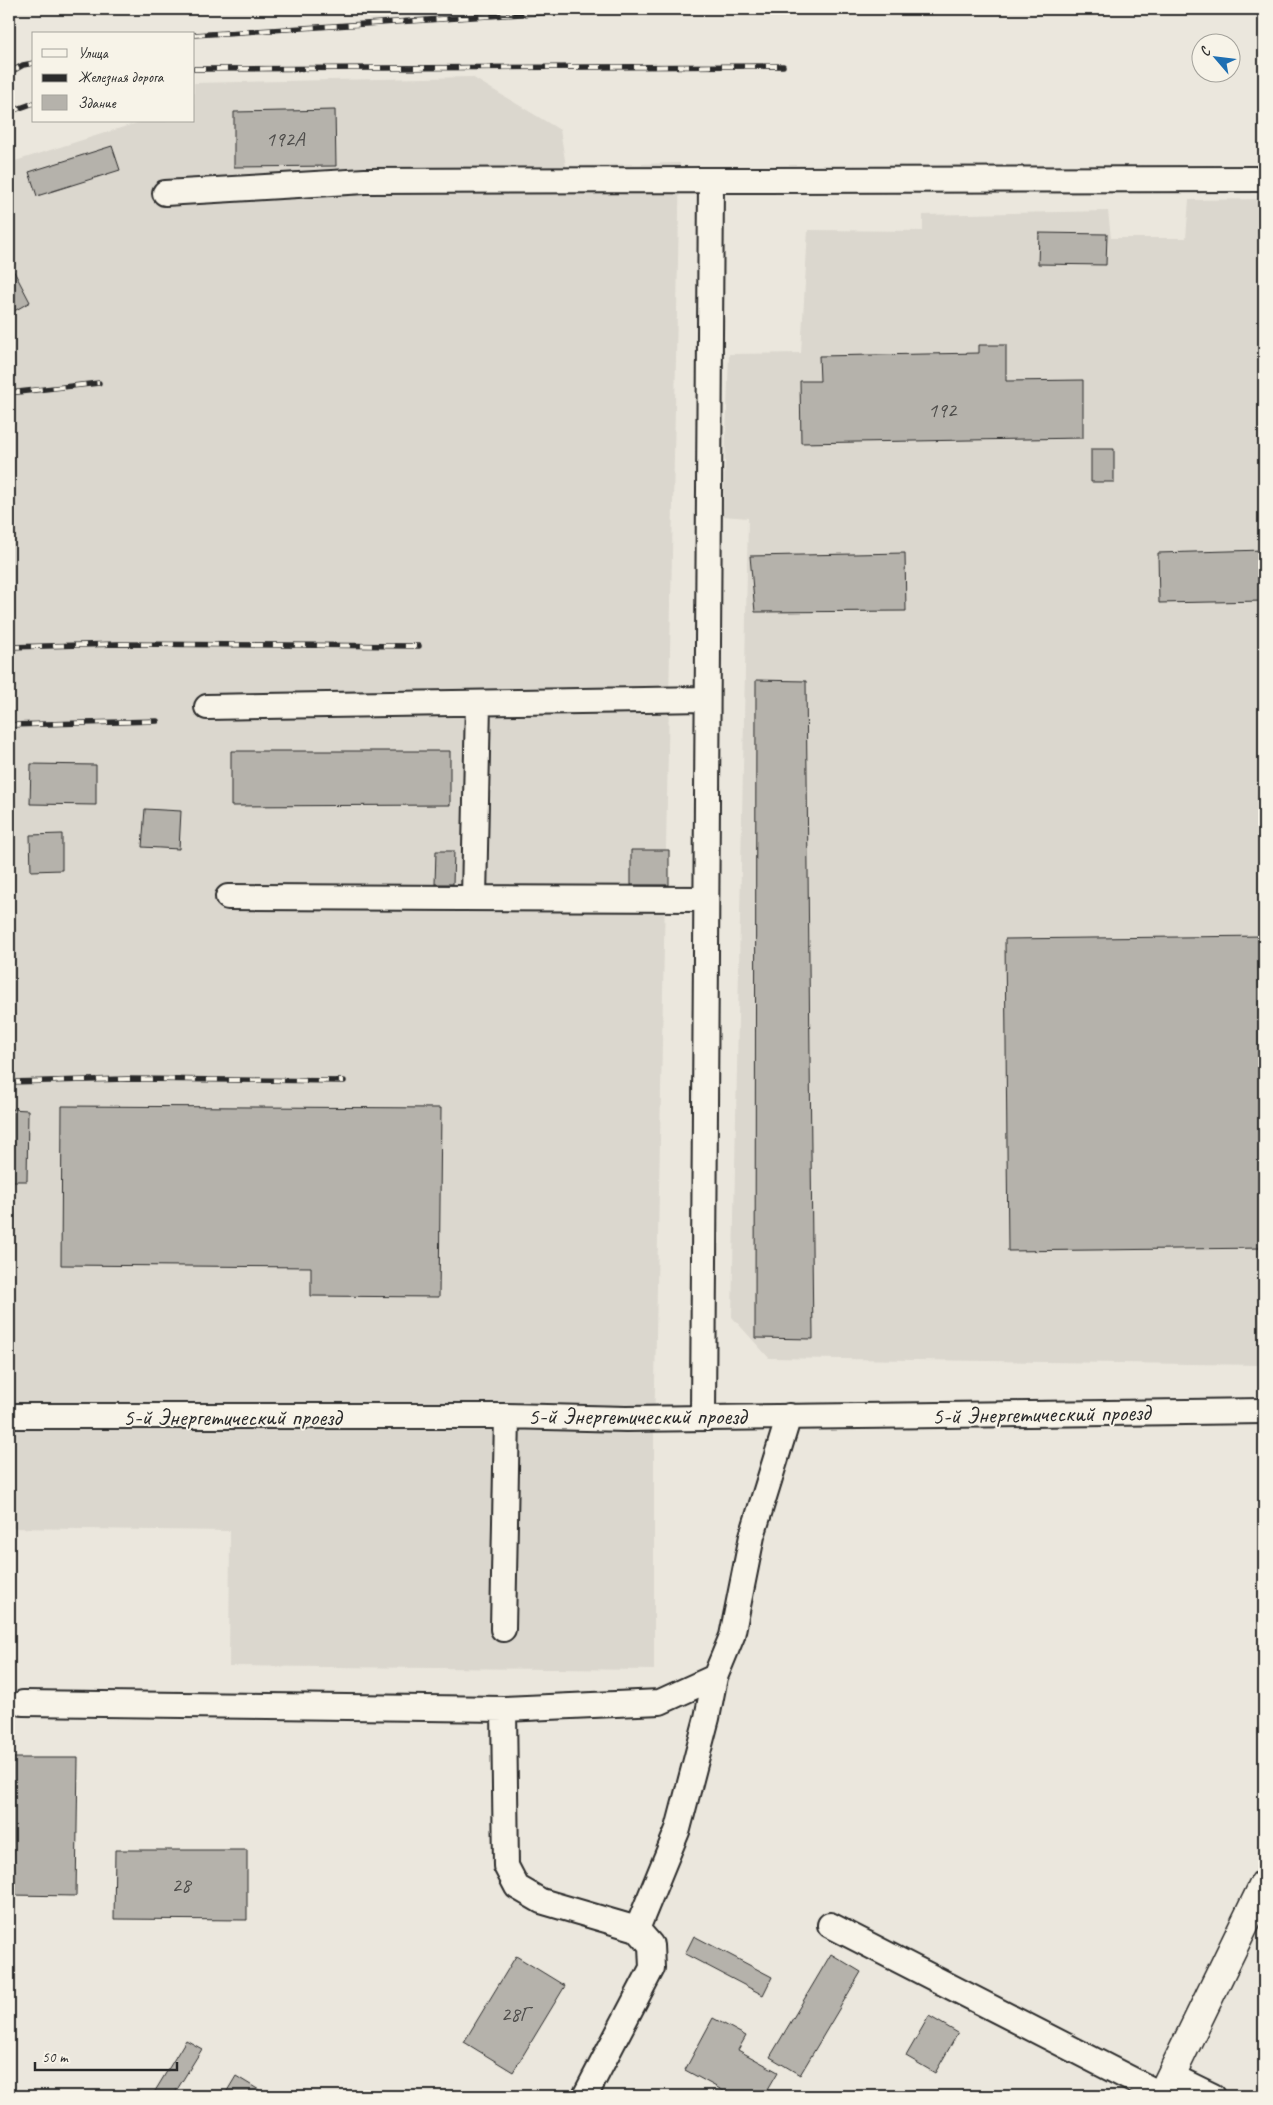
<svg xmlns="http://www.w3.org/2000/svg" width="1273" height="2105" font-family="Caveat,sans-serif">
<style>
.built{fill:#dbd7ce}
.building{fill:#b5b2ab;stroke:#2b2b2b}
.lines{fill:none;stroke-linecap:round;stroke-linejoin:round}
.minor-casing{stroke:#2b2b2b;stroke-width:28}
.major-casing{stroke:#2b2b2b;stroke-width:31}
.minor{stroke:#f7f3e8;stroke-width:24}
.major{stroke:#f7f3e8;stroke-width:28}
.rail-casing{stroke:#2b2b2b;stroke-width:5.5}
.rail{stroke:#f7f3e8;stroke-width:4;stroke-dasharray:11;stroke-linecap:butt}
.labels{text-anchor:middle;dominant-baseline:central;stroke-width:4;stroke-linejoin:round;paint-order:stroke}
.number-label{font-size:21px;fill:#4e4d4b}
.street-label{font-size:24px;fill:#2b2b2b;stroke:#f7f3e8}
</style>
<rect width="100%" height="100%" fill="#ebe7dd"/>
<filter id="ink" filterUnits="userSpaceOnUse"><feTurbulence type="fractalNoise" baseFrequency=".02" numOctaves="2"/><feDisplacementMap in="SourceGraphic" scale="10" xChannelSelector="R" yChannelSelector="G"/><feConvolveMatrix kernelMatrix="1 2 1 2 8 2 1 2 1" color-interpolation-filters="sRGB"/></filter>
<g filter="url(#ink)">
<path class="built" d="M472,77l88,53 6,36 114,-3 -26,1270v237l-425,-4 1,-135 -221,-3v-1365l134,-42h51v-38z
M1264,199v1166l-495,-7 -37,-41 16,-799 -25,-2 6,-162 72,-1 7,-123 115,1v-16l185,-4 3,27h75l3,-38z"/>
<path class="building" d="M335,110l1,56 -102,1v-55z
M112,146l8,24 -83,26 -8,-24z
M1039,233l68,1 -1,31 -68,-1z
M9,262l21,40 -21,12z
M979,345h27v36l77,-1v58l-282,5 -1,-62h20l-1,-25 160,-3z
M1091,449h23v33h-23z
M1264,550v51l-105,2 -1,-50z
M905,553l1,58 -151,1 -5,-56z
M756,680l50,1 7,658 -58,-1z
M231,751h219v54l-219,1z
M31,764l65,1v40l-66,-1z
M145,809l36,2 -2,38 -37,-2z
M62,834v36l-31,1 -1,-36z
M631,850h38v35h-38z
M436,851h18l-1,33h-18z
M1264,936v312l-256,3 -3,-312z
M62,1106l379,2 -2,189 -128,-1v-29l-250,-2z
M9,1109l19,1 -1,71h-18z
M11,1758h67l-2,138 -66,-1z
M115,1850h132v70l-133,-1z
M694,1936l78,41 -9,18 -78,-41z
M831,1954l30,18 -61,103 -30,-18z
M516,1956l49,30 -52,86 -49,-30z
M929,2016l29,17 -23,40 -29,-17z
M713,2018l33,18 -8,14 40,22 -14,24h-31l-48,-26z
M186,2040l16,9 -29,47h-21z
M236,2076l33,20h-45z"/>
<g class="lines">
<defs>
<path id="minor" d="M165,193l200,-12 346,-1
M207,707l500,-8
M228,897l478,2
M474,898l4,-195
M9,1416h498l119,3 638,-8
M703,1417l8,-1237 553,-1
M503,1629l4,-213
M23,1703l481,6 156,-7 55,-25 17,-41 20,-100 37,-120
M504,1709l2,157 11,21 24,14 96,28 14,16 1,23 -67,128
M830,1925l332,170
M637,1929l41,-100 29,-111 8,-41
M1172,2076l41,20"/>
<path id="major" d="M1161,2096l103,-212"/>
</defs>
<use href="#minor" class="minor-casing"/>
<use href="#major" class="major-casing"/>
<use href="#minor" class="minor"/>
<use href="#major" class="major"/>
<defs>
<path id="rail" d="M194,35l405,-26
M194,69l589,-3
M9,73l14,-8 11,-2
M9,112l25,-9
M9,393l90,-10
M9,647l109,-3 301,2
M9,725l148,-4
M9,1082l118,-3 217,2"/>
</defs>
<use href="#rail" class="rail-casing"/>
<use href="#rail" class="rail"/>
</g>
</g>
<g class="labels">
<g class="number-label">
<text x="285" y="139">192А</text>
<text x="942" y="410">192</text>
<text x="181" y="1885">28</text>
<text x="515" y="2014">28Г</text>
</g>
<g class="street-label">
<text transform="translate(1041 1414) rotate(-1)">5-й Энергетический проезд</text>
<text x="637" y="1416">5-й Энергетический проезд</text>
<text x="232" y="1417">5-й Энергетический проезд</text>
</g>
</g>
<rect width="1273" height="2105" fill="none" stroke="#f7f3e8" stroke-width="30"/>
<rect x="15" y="15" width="1243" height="2075" fill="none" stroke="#2b2b2b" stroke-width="2" filter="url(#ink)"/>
<rect x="32" y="32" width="162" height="90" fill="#f7f3e8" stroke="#a5a39c"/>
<rect x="42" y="49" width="25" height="8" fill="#f7f3e8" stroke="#a5a39c"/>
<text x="78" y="58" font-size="15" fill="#2b2b2b">Улица</text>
<rect x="42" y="74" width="25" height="8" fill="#2b2b2b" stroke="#a5a39c"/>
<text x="78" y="82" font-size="15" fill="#2b2b2b">Железная дорога</text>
<rect x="42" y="95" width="25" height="15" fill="#b5b2ab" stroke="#a5a39c"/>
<text x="78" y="108" font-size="15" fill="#2b2b2b">Здание</text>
<g transform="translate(1216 58) rotate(298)"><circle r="24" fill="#f7f3e8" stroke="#a5a39c"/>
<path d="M0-4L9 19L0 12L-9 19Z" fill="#1f6fb2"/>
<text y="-8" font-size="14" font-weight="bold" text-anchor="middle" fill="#2b2b2b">С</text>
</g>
<path d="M35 2062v8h142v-8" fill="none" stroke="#2b2b2b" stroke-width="2.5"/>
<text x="42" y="2062" font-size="15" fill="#2b2b2b" stroke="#f7f3e8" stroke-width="4" paint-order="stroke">50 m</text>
</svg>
